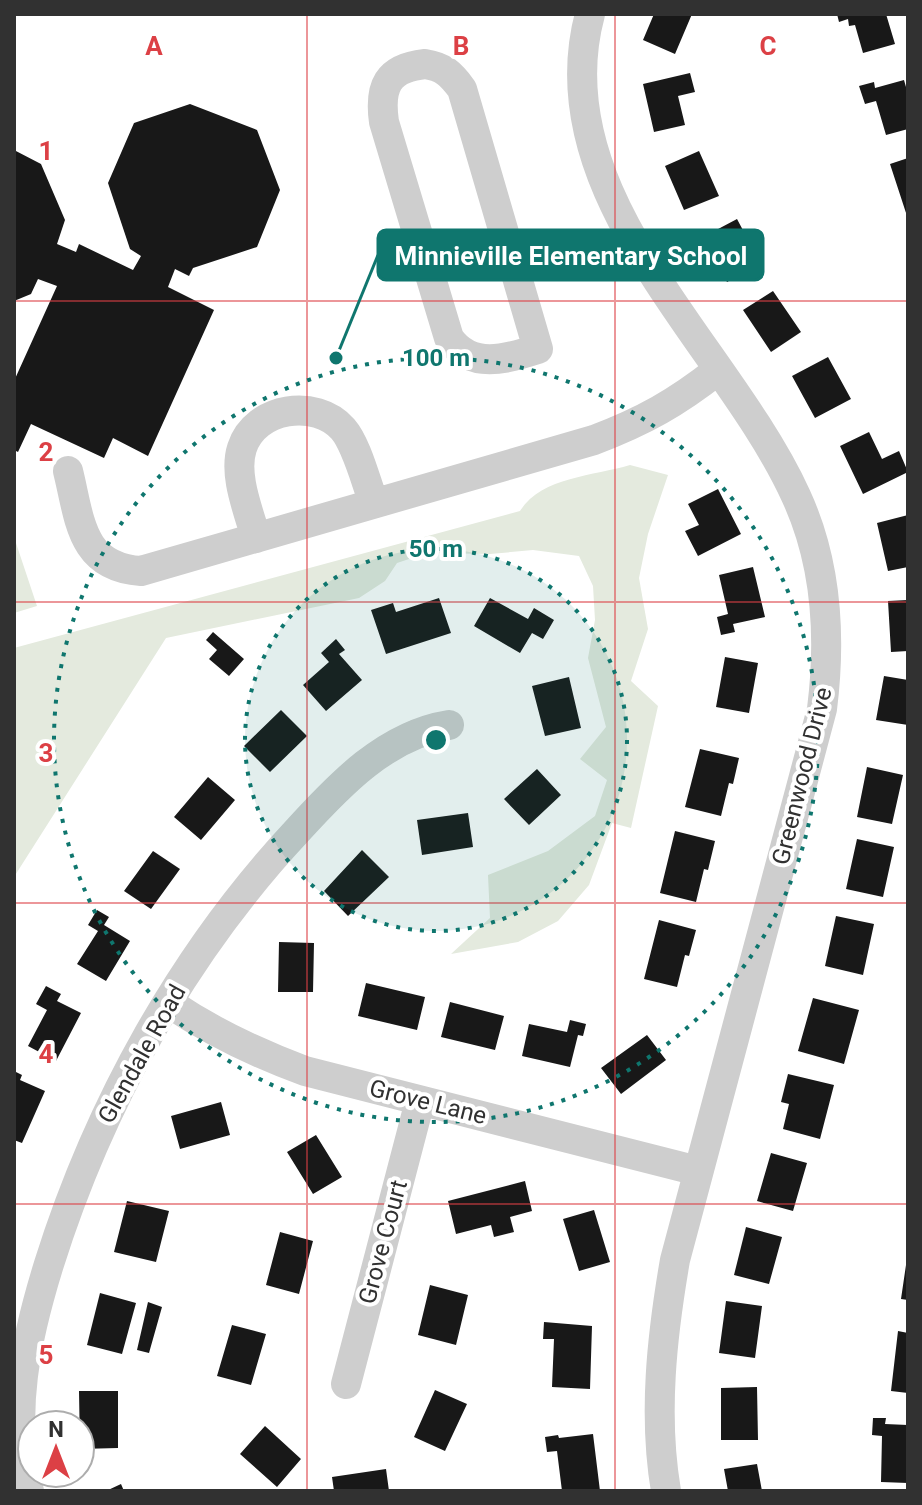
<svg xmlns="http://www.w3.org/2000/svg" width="922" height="1505" font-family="Roboto,sans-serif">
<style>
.green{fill:#e4eade}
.building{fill:#181818}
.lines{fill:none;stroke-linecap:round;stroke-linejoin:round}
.minor{stroke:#cecece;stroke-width:30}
.grid{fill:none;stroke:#dc4045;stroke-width:2;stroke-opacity:0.55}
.ring{fill:none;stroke:#0f766e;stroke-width:4;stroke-dasharray:4 8}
.labels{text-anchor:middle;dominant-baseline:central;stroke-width:8;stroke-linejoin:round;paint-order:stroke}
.street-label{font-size:24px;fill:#313131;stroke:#fff}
.grid-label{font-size:26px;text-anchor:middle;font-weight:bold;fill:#dc4045;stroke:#fff;stroke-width:8;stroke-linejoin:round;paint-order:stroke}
.centre{fill:#0f766e;stroke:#fff;stroke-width:4}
.ring-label{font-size:24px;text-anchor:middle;font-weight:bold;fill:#0f766e;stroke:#fff;stroke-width:8;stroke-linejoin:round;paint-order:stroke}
.leader{fill:none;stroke:#0f766e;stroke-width:3}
.callout-dot{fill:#0f766e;stroke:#fff;stroke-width:3}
.callout{fill:#0f766e;stroke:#0f766e;stroke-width:3}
.callout-label{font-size:26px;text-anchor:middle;font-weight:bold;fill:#fff}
</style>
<rect width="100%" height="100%" fill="#fff"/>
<path class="green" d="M630,465l38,10 -20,59 -9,44 9,51 -17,52 27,25 -27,122 -19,-5 -23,62 -31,36 -40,21 -67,12 39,-36 -2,-43 60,-24 47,-35 12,-36 -27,-21 26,-32 -18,-69 7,-38 -2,-34 -14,-30 -46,-6 -43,4 -63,-1 -30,10 -12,18 -26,17 -193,40 -152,239v-229l506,-137c21,-34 74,-35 110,-46z
M14,537l23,69 -23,7z"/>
<path class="building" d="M654,14h38l-17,40 -32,-14z
M837,14h49l9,30 -32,9 -8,-28 -6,1 -1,-7 -9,3z
M690,73l5,19 -17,4 7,29 -31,7 -11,-48z
M904,80l4,14v35l-22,6 -10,-34 -11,3 -6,-18 15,-4 1,6z
M190,104l67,26 23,60 -23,57 -64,21 -4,8 -14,-7 -7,18 46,23 -66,146 -35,-18 -9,20 -73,-34 -13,28 -4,-2v-69l43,-95 -19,-7 -7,15 -17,7v-151l27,14 24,56 -8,24 19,8 3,-8 54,26 8,-14 -11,-7 -22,-66 26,-60z
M699,151l20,45 -35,14 -19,-44z
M908,158v58h-1l-17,-52z
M737,219l24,45 -34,18 -24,-45z
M773,291l28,41 -30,20 -28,-42z
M828,357l23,42 -36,19 -23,-42z
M869,432l13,27 17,-8 9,21 -45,22 -23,-48z
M718,489l23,45 -43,22 -13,-25 14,-6 -11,-21z
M908,515v52l-20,4 -11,-48z
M753,567l12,50 -32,7 2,8 -14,3 -4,-18 11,-3 -9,-39z
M439,598l12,35 -65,21 -15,-44 22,-7 3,9z
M490,598l38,21 6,-11 20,12 -11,19 -11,-6 -12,20 -46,-27z
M908,600v51l-17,1 -3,-51z
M213,632l31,27 -15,17 -20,-17 8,-9 -11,-10z
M336,639l9,11 -6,4 23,26 -36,31 -23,-26 26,-23 -8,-9z
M725,657l33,6 -9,50 -33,-6z
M884,676l24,4v45l-32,-5z
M569,677l12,51 -36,8 -13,-50z
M281,710l26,26 -37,36 -26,-26z
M700,749l39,9 -6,26 -4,-1 -8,33 -36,-9z
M867,767l36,8 -11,49 -35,-7z
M537,769l24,26 -32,30 -25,-26z
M208,777l27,23 -34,40 -27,-23z
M468,813l5,34 -51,8 -5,-35z
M675,831l40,10 -7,29 -4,-1 -8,33 -36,-9z
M857,839l37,8 -11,50 -37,-8z
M362,850l27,27 -41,39 -24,-25z
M153,851l27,18 -29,40 -27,-18z
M97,910l12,7 -5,8 26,16 -24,40 -29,-17 21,-33 -10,-6z
M836,916l38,8 -11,51 -38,-9z
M659,920l37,10 -7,26 -4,-1 -8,32 -33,-8z
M279,942l35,1 -1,49h-35z
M366,983l59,14 -8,33 -59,-14z
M46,986l15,8 -4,7 24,12 -25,48 -28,-15 19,-36 -11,-6z
M813,998l46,12 -15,54 -46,-13z
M450,1002l54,14 -9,34 -54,-13z
M570,1020l16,4 -3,12 -5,-1 -8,32 -48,-11 7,-32 38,8z
M647,1035l19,25 -45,34 -20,-26z
M14,1071l8,4 -2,5 25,11 -23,52 -8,-3z
M788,1074l46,11 -14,54 -37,-10 6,-25 -8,-2z
M221,1102l9,33 -50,14 -9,-33z
M316,1135l26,42 -29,17 -26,-42z
M771,1153l36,10 -14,48 -36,-10z
M525,1181l7,30 -22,6 4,15 -20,5 -3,-12 -35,9 -8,-33z
M127,1201l42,10 -13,51 -42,-10z
M594,1210l16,52 -31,9 -16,-52z
M746,1227l36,10 -13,47 -35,-9z
M280,1232l33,9 -14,53 -33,-9z
M906,1265h2v35l-7,-1z
M430,1285l38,10 -12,50 -38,-10z
M100,1293l36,10 -14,51 -35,-9z
M726,1301l36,5 -7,52 -36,-5z
M148,1302l14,5 -13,46 -12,-3z
M544,1322l48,4 -2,63 -38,-2 2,-48h-11z
M232,1325l34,9 -15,51 -34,-9z
M898,1331l10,2v60l-17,-2z
M757,1387l1,53h-37v-52z
M435,1390l32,14 -22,47 -31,-14z
M79,1391h39v57l-38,1z
M873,1418h13l-1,6 23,1v58l-27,-1 1,-46 -10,-1z
M265,1426l36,33 -24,28 -37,-33z
M593,1434l7,57h-38l-5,-40 -10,1 -2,-15 13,-2 1,3z
M757,1464l5,27h-34l-4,-22z
M386,1469l3,22h-55l-2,-14z
M121,1484l3,7h-18z"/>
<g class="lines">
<path class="minor" d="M590,14c-49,182 138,332 206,482 31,67 35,141 26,213l-147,551c-13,75 -22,155 -9,231
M425,64c19,3 26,10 37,25l76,260c-32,10 -67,21 -89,-11l-65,-216c-5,-35 3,-54 41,-58z
M68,471c12,48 12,96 73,100l453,-131c50,-19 82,-37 124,-70
M256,538c-7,-26 -23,-63 -14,-90 13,-41 74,-50 101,-19 14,16 23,54 31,74
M169,1003c43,29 87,50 136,68l393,100
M346,1384l74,-283
M29,1491c-20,-76 -3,-153 20,-227 50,-159 134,-311 249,-434 41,-45 88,-95 151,-105"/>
</g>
<path class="grid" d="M307,14v1477M615,14v1477M14,301h894M14,602h894M14,903h894M14,1204h894"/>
<circle cx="436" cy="740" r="191" fill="#0f766e" fill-opacity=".12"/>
<g class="ring">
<circle cx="436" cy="740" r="191"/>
<circle cx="436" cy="740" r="382"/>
</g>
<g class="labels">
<g class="street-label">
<text transform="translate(802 776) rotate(-76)">Greenwood Drive</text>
<text transform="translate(142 1054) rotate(-61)">Glendale Road</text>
<text transform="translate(428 1102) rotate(14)">Grove Lane</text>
<text transform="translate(383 1242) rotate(-75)">Grove Court</text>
</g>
</g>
<g class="grid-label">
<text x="154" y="55">A</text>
<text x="461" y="55">B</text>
<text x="768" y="55">C</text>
<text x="46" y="160">1</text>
<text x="46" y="461">2</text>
<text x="46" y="762">3</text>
<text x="46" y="1063">4</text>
<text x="46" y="1364">5</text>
</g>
<circle cx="436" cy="740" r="12" class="centre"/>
<g class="ring-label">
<text x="436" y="366">100 m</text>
<text x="436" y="557">50 m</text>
</g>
<path class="leader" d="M336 358L378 255"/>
<circle class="callout-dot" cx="336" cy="358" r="8"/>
<rect class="callout" x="378" y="230" width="385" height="50" rx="8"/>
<g class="callout-label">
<text x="571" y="265">Minnieville Elementary School</text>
</g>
<rect width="922" height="1505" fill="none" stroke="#313131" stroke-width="32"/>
<g transform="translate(56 1449)"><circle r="38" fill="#ffffff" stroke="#adadad" stroke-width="2"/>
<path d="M0-6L14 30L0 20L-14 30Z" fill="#dc4045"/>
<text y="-12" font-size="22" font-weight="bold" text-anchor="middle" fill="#313131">N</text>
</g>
</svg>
